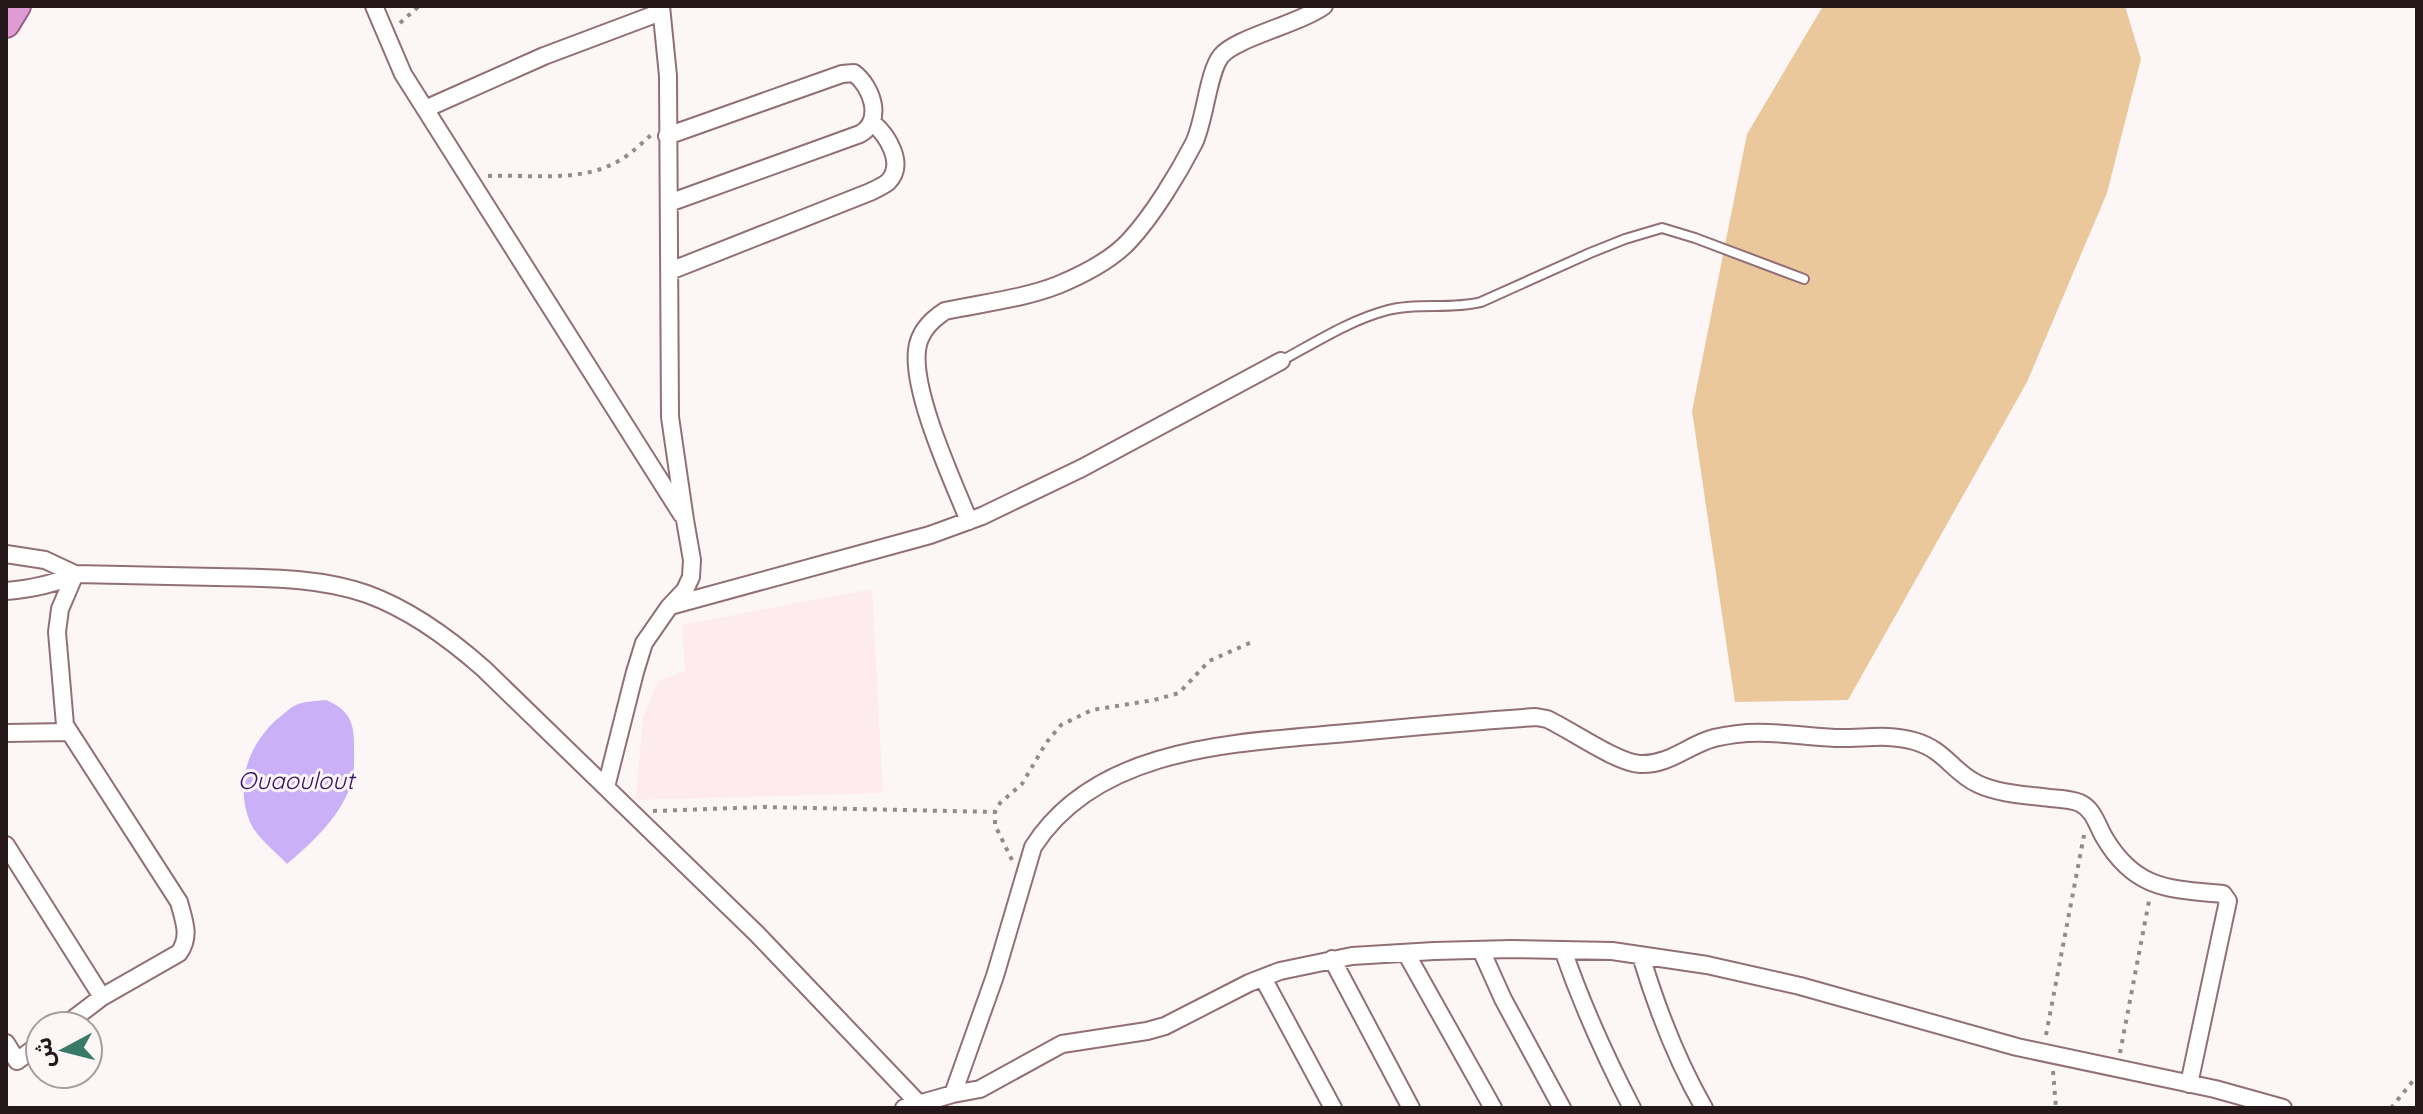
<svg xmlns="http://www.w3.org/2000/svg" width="2423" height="1114" font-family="Quicksand,'Noto Sans Arabic',sans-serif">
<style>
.built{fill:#feebee}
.green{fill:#ebc89b}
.water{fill:#cab1f7}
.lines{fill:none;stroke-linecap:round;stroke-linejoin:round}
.service-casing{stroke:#917075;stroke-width:12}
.minor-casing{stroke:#917075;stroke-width:20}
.trunk-casing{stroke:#975e8a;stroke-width:30}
.path{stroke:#948a8c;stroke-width:4;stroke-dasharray:4 6;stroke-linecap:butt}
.service{stroke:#fff;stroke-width:8}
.minor{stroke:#fff;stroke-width:16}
.trunk{stroke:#de9cd2;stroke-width:26}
.labels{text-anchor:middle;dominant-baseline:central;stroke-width:6;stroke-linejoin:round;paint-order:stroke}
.water-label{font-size:24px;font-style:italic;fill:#381161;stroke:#fdf6f7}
</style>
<rect width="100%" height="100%" fill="#fdf6f7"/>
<path class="built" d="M872,589l11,204 -247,7 7,-83 15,-36 27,-10 -3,-46z"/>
<path class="green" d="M1823,6h302l16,53 -34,134 -80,189 -179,318 -113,2 -43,-291 55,-277z"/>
<path class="water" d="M326,700c21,9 28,20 28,43 0,12 1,25 -2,38 -9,33 -39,61 -65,83 -12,-13 -30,-26 -37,-42 -15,-37 -3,-75 26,-102 6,-4 13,-12 20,-15 8,-4 21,-4 30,-5z"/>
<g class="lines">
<defs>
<path id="service" d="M1281,361c35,-19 69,-41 107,-51 31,-8 62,0 93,-8l109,-49 35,-14 37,-11 33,10 109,41"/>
<path id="minor" d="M374,6l29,68 279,441
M425,109l119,-53 117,-44
M667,136l175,-62 12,-1c18,14 30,48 6,61l-191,69
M670,271l200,-79c6,-3 13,-6 18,-10 18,-18 -1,-47 -15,-59
M969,521c-17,-42 -57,-128 -52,-171 2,-18 14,-30 28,-39 37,-8 77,-12 113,-26 24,-10 54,-25 72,-45 23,-25 48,-66 64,-97 11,-23 14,-71 27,-87 14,-18 78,-32 103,-50
M6,554l39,6 30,14
M6,591c24,-2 47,-6 69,-17 47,1 94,2 141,3 50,1 103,0 151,17 44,16 82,44 117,75l273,265 166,174
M670,606l260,-71 52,-19 100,-48 199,-107
M6,733l63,-1
M606,787l29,-115 9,-29 25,-36 16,-17 6,-13 1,-17 -7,-40 -15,-103 -2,-341 -7,-70
M6,845l96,152
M1481,950l22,49 59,109
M1563,950c19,55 42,106 69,158
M1406,953l87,155
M1641,956c16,53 35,103 63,152
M1332,959l79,149
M1263,978l70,130
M64,1026l38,-29 77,-44c12,-17 5,-32 0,-51l-114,-177 -8,-93 3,-23 15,-35
M6,1043l11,18 23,-17
M953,1094l42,-118 38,-129c65,-102 206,-104 314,-114 63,-6 126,-12 189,-16l11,2c24,11 70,44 93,45 30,1 48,-19 74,-26 45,-11 77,-2 121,0 27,1 52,-5 79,3 32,9 38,31 64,43 21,10 49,11 72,14 10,1 20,1 30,5 14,7 17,22 24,34 31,53 65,52 119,57l5,7 -39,183
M904,1108l49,-14 27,-5 82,-45 85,-13 18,-5 84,-43 31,-12 72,-15 82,-5 77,-2 101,2 95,14 93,21 217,61 198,42 68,19"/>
<path id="trunk" d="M6,24l11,-18"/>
</defs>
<use href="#service" class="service-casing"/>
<use href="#minor" class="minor-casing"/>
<use href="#trunk" class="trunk-casing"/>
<path class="path" d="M400,23l19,-17
M488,176c44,-2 94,8 134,-17 11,-7 20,-16 29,-24
M653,811l112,-4 230,5
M1012,860l-17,-35v-13l5,-9 22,-19 24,-41 15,-18 31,-15 62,-10 25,-7 30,-32 43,-19
M2046,1035l38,-200
M2120,1053l29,-152
M2053,1071l3,37
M2391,1108l26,-32"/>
<use href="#service" class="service"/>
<use href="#minor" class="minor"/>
<use href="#trunk" class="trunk"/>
</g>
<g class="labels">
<g class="water-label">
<text x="296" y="780">Ouaoulout</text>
</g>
</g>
<rect width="2423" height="1114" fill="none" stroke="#25181b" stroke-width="16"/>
<g transform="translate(64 1050) rotate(263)"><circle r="38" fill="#fdf6f7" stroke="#a79d9f" stroke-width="2"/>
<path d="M0-6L14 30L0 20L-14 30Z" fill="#397967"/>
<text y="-12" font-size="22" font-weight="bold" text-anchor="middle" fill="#25181b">ش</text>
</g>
</svg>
